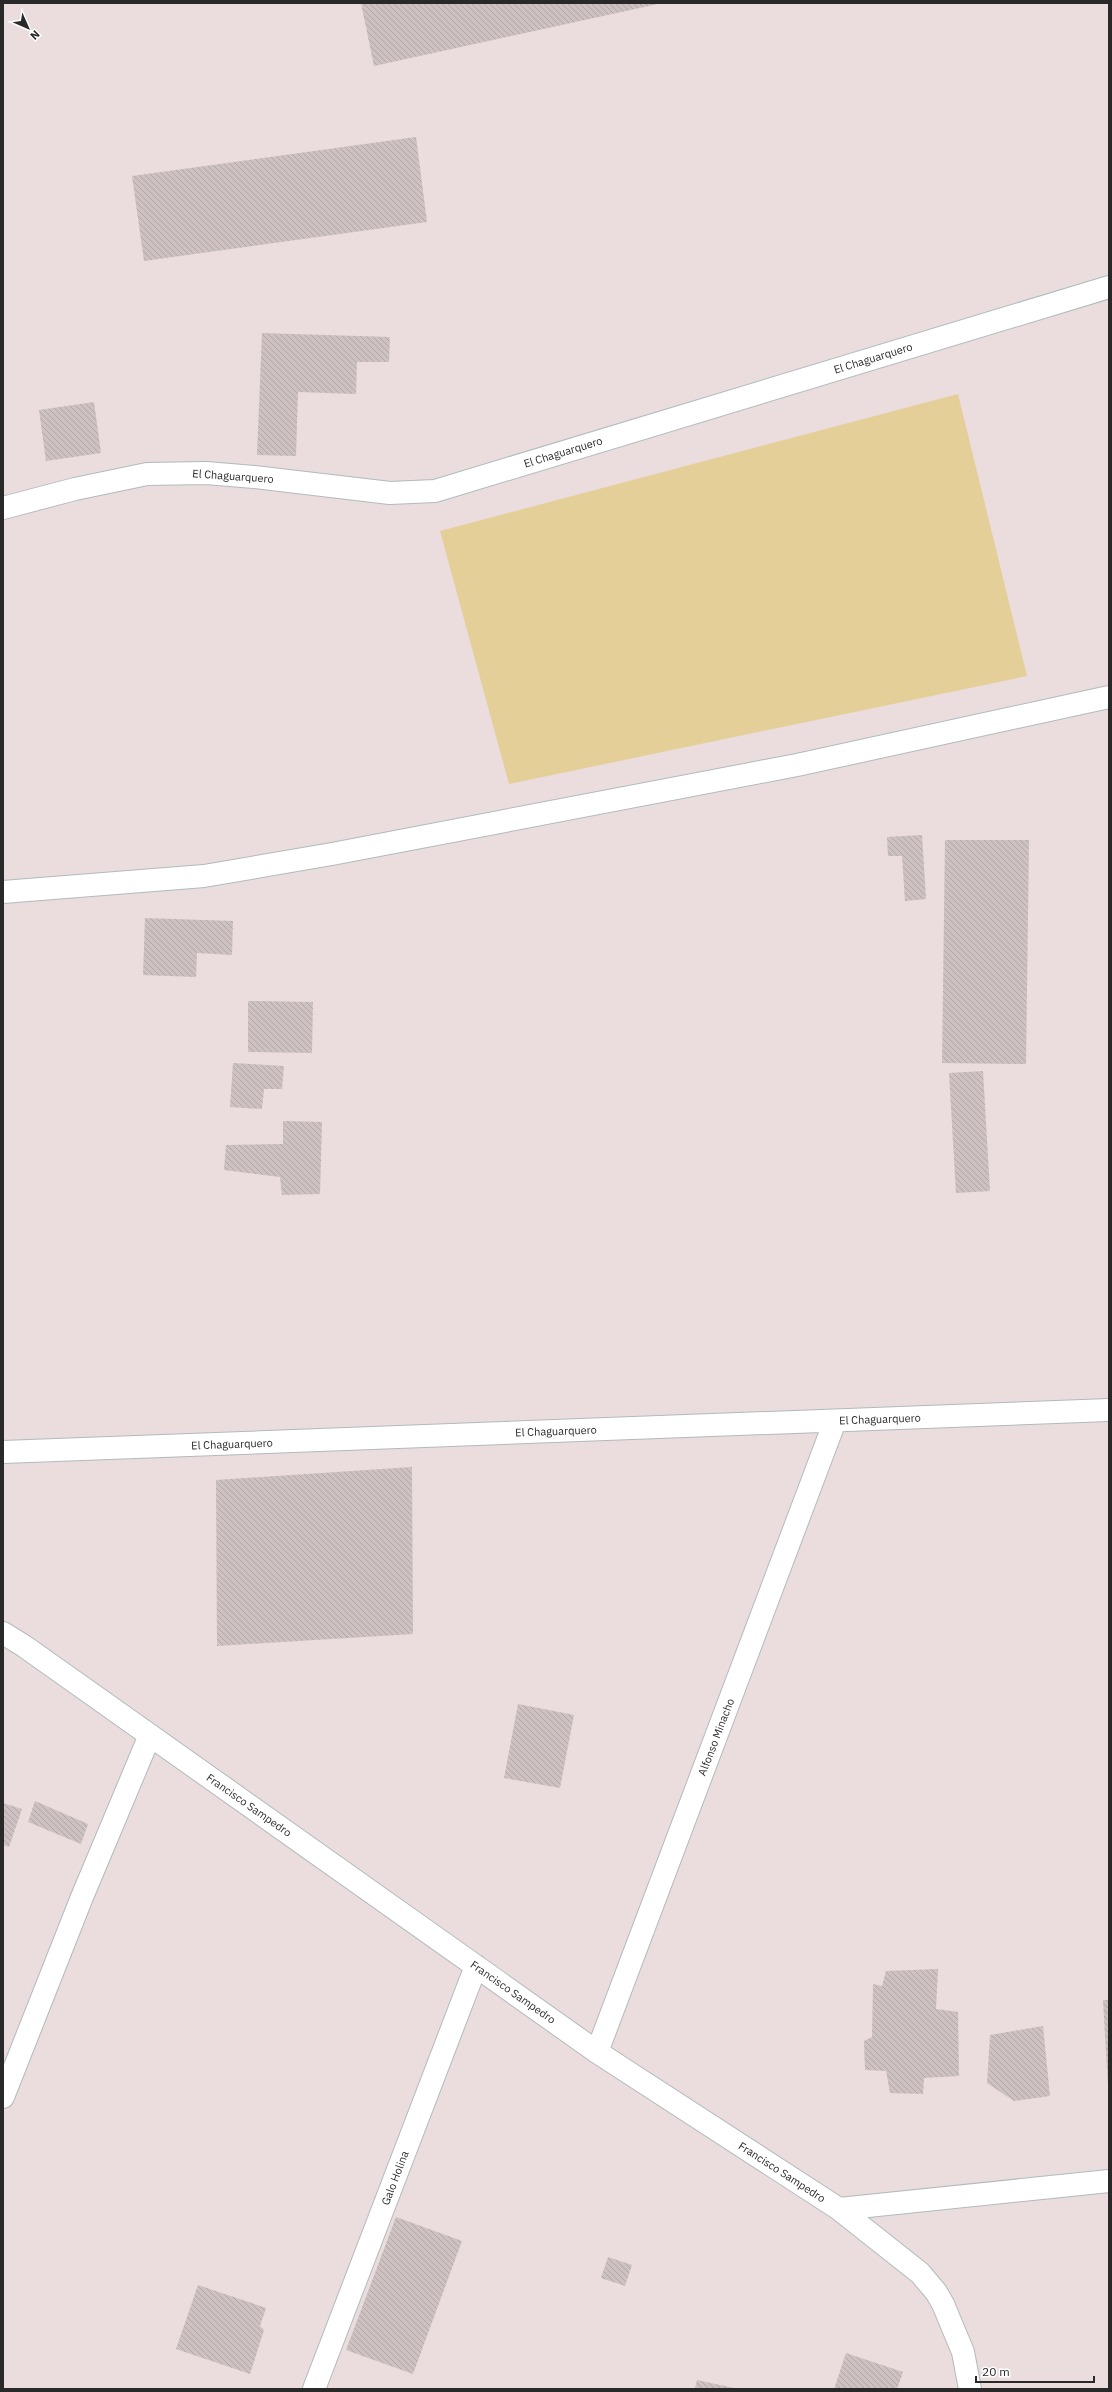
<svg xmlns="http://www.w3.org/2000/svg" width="1112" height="2392" font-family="'IBM Plex Sans',sans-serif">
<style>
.pitch{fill:#e4cf98}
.building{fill:url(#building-back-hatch)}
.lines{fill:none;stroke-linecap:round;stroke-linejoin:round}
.minor-casing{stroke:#b0bbbc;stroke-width:24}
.minor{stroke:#fff;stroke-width:22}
.labels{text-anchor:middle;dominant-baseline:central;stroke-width:3;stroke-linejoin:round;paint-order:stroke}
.street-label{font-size:11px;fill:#292929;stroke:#fff}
</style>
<defs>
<pattern id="building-back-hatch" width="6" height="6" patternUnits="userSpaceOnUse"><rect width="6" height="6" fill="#cdc1c2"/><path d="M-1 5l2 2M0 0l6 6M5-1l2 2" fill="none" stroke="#b0a6a7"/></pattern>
</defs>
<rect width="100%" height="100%" fill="#ebdcde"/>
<path class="pitch" d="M958,394l69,282 -518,108 -69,-253z"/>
<path class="building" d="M361,3h297v1l-284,62z
M416,137l11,85 -283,39 -12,-85z
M262,333l128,4 -1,25h-32l-1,32 -58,-2 -2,64 -39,-1z
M94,402l7,51 -55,8 -7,-51z
M922,835l4,64 -21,2 -3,-45h-14l-1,-19z
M945,840h84l-3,224 -84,-1z
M145,918l88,3 -1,34 -35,-2 -1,24 -53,-2z
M248,1001l65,1 -1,51 -64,-1z
M233,1063l51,3 -2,23h-18l-2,20 -32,-2z
M983,1071l7,120 -34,2 -7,-120z
M283,1121l39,1 -2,72 -38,1 -2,-18 -56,-7 2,-25 57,-1z
M412,1467l1,167 -196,12 -1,-166z
M518,1704l56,11 -14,73 -56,-10z
M35,1801l53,23 -7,20 -53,-22z
M3,1803l19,6 -13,38 -6,-2z
M938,1969l-2,40 22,3 1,64 -35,2 -1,16 -33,-1 -4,-22 -21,-1 -1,-29 8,-4 1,-53 9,2 4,-15z
M1103,2000h6v86h-1z
M1043,2026l7,70 -36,5 -27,-18 3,-48z
M396,2217l66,24 -49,133 -67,-24z
M608,2257l24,8 -7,21 -24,-8z
M198,2285l68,23 -6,18 4,4 -14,44 -74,-25z
M846,2353l57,19 -6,17h-63z
M697,2380l37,8v1h-39z"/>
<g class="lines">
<defs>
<path id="minor" d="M3,508l72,-19 72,-15 59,-1 48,4 136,16 45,-2 674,-204
M3,892l201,-16 128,-22 465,-89 312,-68
M3,1452l1106,-42
M3,1633l21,13 573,406 242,157 81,64 16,19 7,12 20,48 7,37
M597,2052l238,-631
M3,2097l79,-200 68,-162
M839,2209l270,-28
M314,2389l162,-423"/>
</defs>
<use href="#minor" class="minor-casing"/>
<use href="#minor" class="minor"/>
</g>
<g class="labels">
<g class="street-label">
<text transform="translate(873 358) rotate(-17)">El Chaguarquero</text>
<text transform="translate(563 452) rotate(-17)">El Chaguarquero</text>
<text transform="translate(233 476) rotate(4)">El Chaguarquero</text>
<text transform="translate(880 1419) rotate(-2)">El Chaguarquero</text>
<text transform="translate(556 1431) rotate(-2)">El Chaguarquero</text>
<text transform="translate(232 1444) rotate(-2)">El Chaguarquero</text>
<text transform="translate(716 1737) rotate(-69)">Alfonso Minacho</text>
<text transform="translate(249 1805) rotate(35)">Francisco Sampedro</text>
<text transform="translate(513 1992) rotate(35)">Francisco Sampedro</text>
<text transform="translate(782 2172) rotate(33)">Francisco Sampedro</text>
<text transform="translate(395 2178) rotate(-69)">Galo Holina</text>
</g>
</g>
<rect width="1112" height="2392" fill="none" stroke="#292929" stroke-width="8"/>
<g transform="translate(28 28) rotate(135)" stroke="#ffffff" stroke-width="3" paint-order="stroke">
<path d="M0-3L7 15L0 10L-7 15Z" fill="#292929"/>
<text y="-6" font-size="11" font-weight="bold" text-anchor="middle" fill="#292929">N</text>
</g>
<path d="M976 2376v6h118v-6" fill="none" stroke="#292929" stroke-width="2"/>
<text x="982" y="2376" font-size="12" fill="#292929" stroke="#ffffff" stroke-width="3" paint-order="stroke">20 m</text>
</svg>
